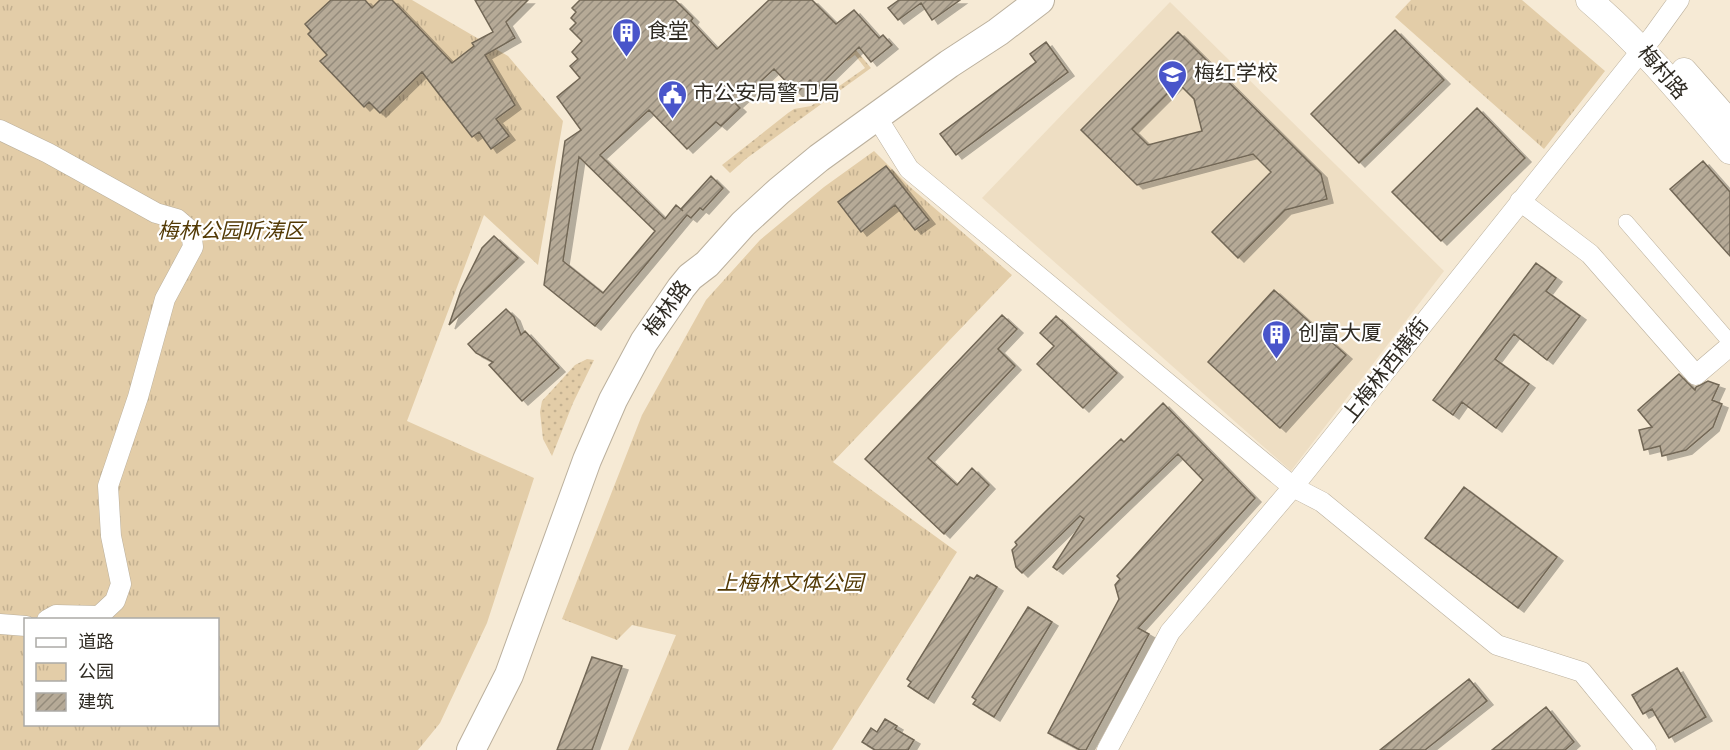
<svg xmlns="http://www.w3.org/2000/svg" width="1730" height="750" font-family="Spectral,'Noto Sans SC',serif">
<style>
.built{fill:#eedec3}
.grass{fill:url(#grass-dots)}
.park{fill:url(#park-tufts);fill-rule:evenodd}
.building{fill:url(#building-hatch);stroke:#726756;stroke-width:1.5;fill-rule:evenodd;filter:url(#shadow)}
.lines{fill:none;stroke-linecap:round;stroke-linejoin:round}
.pedestrian-casing{stroke:#bbb09d;stroke-width:16}
.minor-casing{stroke:#bbb09d;stroke-width:21}
.tertiary-casing{stroke:#bbb09d;stroke-width:27}
.secondary-casing{stroke:#bbb09d;stroke-width:30}
.pedestrian{stroke:#fff;stroke-width:15}
.minor{stroke:#fff;stroke-width:20}
.tertiary{stroke:#fff;stroke-width:26}
.secondary{stroke:#fff;stroke-width:28}
.labels{text-anchor:middle;dominant-baseline:central;stroke-width:4.5;stroke-linejoin:round;paint-order:stroke}
.poi-label{font-size:21px;fill:#2f2b23;stroke:#fff;text-anchor:start}
.street-label{font-size:21px;fill:#2f2b23;stroke:#fff}
.park-label{font-size:21px;font-style:italic;fill:#533a05;stroke:#fff}
</style>
<defs>
<pattern id="grass-dots" width="8" height="8" patternUnits="userSpaceOnUse" patternTransform="scale(1.5)"><rect width="8" height="8" fill="#e3cda8"/><path d="M2 2h.1M6 6h.1" fill="none" stroke="#c3b090" stroke-width="1.8" stroke-linecap="round"/></pattern>
<pattern id="park-tufts" width="24" height="20" patternUnits="userSpaceOnUse" patternTransform="scale(1.5)"><rect width="24" height="20" fill="#e3cda8"/><path d="M3 7l-1-3M5 7V3M7 7l1-3M15 17l-1-3M17 17v-4M19 17l1-3" fill="none" stroke="#c3b090"/></pattern>
<pattern id="building-hatch" width="6" height="6" patternUnits="userSpaceOnUse" patternTransform="scale(1.5)"><rect width="6" height="6" fill="#b6aa97"/><path d="M-1 1l2-2M0 6l6-6M5 7l2-2" fill="none" stroke="#948b7b"/></pattern>
<filter id="shadow"><feDropShadow dx="6" dy="4" stdDeviation="0" flood-color="#0004"/></filter>
</defs>
<rect width="100%" height="100%" fill="#f6ead5"/>
<path class="built" d="M1170,2l274,269 -153,200 -309,-273z"/>
<path class="grass" d="M856,50l15,18 -124,90 -17,15 -8,-8 66,-52 6,-4 17,-3 54,-38 -10,-13 -8,6 -1,-2z
M587,359l7,1 -21,43 -21,53 -9,-17 -3,-27 2,-11 33,-36z"/>
<path class="park" d="M0,0h412l96,56 55,65 -25,144 -54,-50 -77,206 127,57 -47,145 -47,100 -22,27h-418zM26,620h192v104h-192z
M1411,0h111l83,71 -61,78 -149,-132z
M874,151l36,36 102,88 -179,187 124,90 -125,198h-204l48,-115 -44,-10 -15,15 -55,-21 80,-204 64,-115 54,-60 64,-53z"/>
<path class="building" d="M331,0h34l7,8 8,-8h12l60,63 22,-17 -2,-3 21,-11 -18,-32h53l-22,22 9,16 -30,17 30,50 -19,14 13,17 -18,13 -12,-17 -7,5 -50,-65 -42,41 -11,-11 -5,5 -44,-46 7,-6 -19,-21 3,-3 -6,-7z
M580,0h95l18,18 -2,3 26,28 52,-49h43l24,24 18,-14 25,28 4,-3 9,10 -21,17 -12,-15 -42,41 -7,-8 -13,13 -23,-24 -38,35 4,4 -19,18 -5,-4 -29,27 -38,-39 -49,45 65,64 11,-14 7,6 -2,-2 30,-33 12,12 -20,22 -3,-2 -9,10 -4,-3 -92,111 -51,-41 21,-144 16,-11 -24,-33 23,-19 -10,-12 8,-7 -6,-7 10,-11 -12,-12 6,-6 -5,-5 5,-6 -4,-4zM579,157l76,74 -52,62 -40,-32z
M899,0h61l-28,20 -11,-17 -23,17 -10,-12z
M1395,30l49,50 -85,83 -48,-49z
M1178,32l143,142 6,25 -42,11 -47,48 -26,-26 59,-60 -18,-18 -116,31 -56,-55zM1178,83l16,16 8,32 -54,14 -16,-16z
M1046,42l22,30 -112,83 -16,-21 96,-72 -6,-8z
M1477,108l48,50 -84,83 -49,-49z
M1703,161l27,31v64l-60,-67z
M886,166l43,54 -14,10 -20,-25 -34,27 -23,-30z
M494,236l24,22 -69,67 12,-35 21,-42z
M1536,263l20,15 -10,13 34,25 -33,44 -33,-26 -10,13 -9,12 34,25 -33,44 -34,-26 -9,13 -20,-15z
M1274,290l72,65 -66,73 -72,-66z
M506,309l8,8 7,18 4,-4 34,37 -37,33 -33,-36 4,-3 -17,-9 -8,-9z
M1002,315l15,14 -19,20 17,17 -87,92 29,27 15,-17 17,17 -45,49 -79,-75z
M1056,316l61,57 -34,35 -46,-44 17,-18 -14,-13z
M1679,374l16,16 1,-3 12,-6 11,4 -7,15 10,4 -9,23 -27,23 -24,6 -2,-10 -16,4 -5,-20 13,-3 -14,-17z
M1163,403l92,95 -117,130 11,6 -63,116h-6l-32,-17 71,-134 -4,-14 5,-6 -3,-3 86,-96 -25,-26 -121,116 -4,-3 31,-48 -4,-3 -58,57 -6,-6 -4,-17 5,-5 -2,-3 31,-31 75,-72 3,3z
M1464,487l93,70 -39,51 -93,-70z
M977,575l20,12 -69,112 -20,-13 3,-4 -4,-3 63,-102 4,2z
M1028,607l24,15 -58,95 -21,-13 3,-4 -4,-3z
M592,657l30,9 -30,84h-35z
M1677,668l29,49 -37,21 -17,-29 -9,5 -11,-19z
M1469,679l18,22 -62,49h-45z
M1546,707l28,35 -9,8h-73z
M885,719l12,7 -2,3 19,11 -6,10h-33l-13,-8 9,-14 6,4z"/>
<g class="lines">
<defs>
<path id="pedestrian" d="M1626,222l104,120"/>
<path id="minor" d="M876,116l33,53 384,318 29,15 175,143 85,27 64,78
M0,130l48,23 108,60 21,6 14,12 2,16 -28,52 -27,98 -30,89 3,50 10,48 -6,17 -16,15 -43,-1 -9,5
M1520,201l70,53 106,121 34,-29
M0,624l26,2
M1107,750l63,-118 123,-145 360,-451 26,-36"/>
<path id="tertiary" d="M1589,0c53,45 96,98 141,151
M1684,71l46,52"/>
<path id="secondary" d="M471,750l38,-75 78,-215 26,-60 31,-58 37,-54 9,-11 17,-13 36,-40 36,-33 40,-33 130,-94 49,-32 42,-32"/>
</defs>
<use href="#pedestrian" class="pedestrian-casing"/>
<use href="#minor" class="minor-casing"/>
<use href="#tertiary" class="tertiary-casing"/>
<use href="#secondary" class="secondary-casing"/>
<use href="#pedestrian" class="pedestrian"/>
<use href="#minor" class="minor"/>
<use href="#tertiary" class="tertiary"/>
<use href="#secondary" class="secondary"/>
</g>
<defs>
<symbol id="building-pin" viewBox="-11 -11 22 30"><path d="M0 17L-7.5 6A9.5 9.5 0 1 1 7.5 6Z" fill="#4955ca" stroke="#fff"/><path d="M-4-6H4V6H1V3H-1V6H-4ZM-2.5-4.3h1.7v1.8h-1.7ZM.8-4.3h1.7v1.8H.8ZM-2.5-1h1.7V.8h-1.7ZM.8-1h1.7V.8H.8Z" fill="#fff"/></symbol>
<symbol id="school-pin" viewBox="-11 -11 22 30"><path d="M0 17L-7.5 6A9.5 9.5 0 1 1 7.5 6Z" fill="#4955ca" stroke="#fff"/><path d="M0-5L7-2L0 1L-7-2ZM-4 1L0 2.5L4 1V4Q0 6-4 4Z" fill="#fff"/></symbol>
<symbol id="civic-pin" viewBox="-11 -11 22 30"><path d="M0 17L-7.5 6A9.5 9.5 0 1 1 7.5 6Z" fill="#4955ca" stroke="#fff"/><path d="M-.6-6.5H3V-4.5H.6V-3L4-1V1h2V6H-6V1h2V-1L-.6-3ZM-1.2 2.5V6h2.4V2.5Z" fill="#fff"/></symbol>
</defs>
<g fill-rule="evenodd">
<use href="#building-pin" x="610" y="16" width="33" height="45"/>
<use href="#school-pin" x="1156" y="58" width="33" height="45"/>
<use href="#civic-pin" x="656" y="78" width="33" height="45"/>
<use href="#building-pin" x="1260" y="318" width="33" height="45"/>
</g>
<g class="labels">
<g class="poi-label">
<text x="647" y="32">食堂</text>
<text x="1194" y="74">梅红学校</text>
<text x="693" y="94">市公安局警卫局</text>
<text x="1298" y="334">创富大厦</text>
</g>
<g class="street-label">
<text transform="translate(1662 73) rotate(49)">梅村路</text>
<text transform="translate(668 309) rotate(-54)">梅林路</text>
<text transform="translate(1386 371) rotate(-52)">上梅林西横街</text>
</g>
<g class="park-label">
<text x="231" y="232">梅林公园听涛区</text>
<text x="790" y="584">上梅林文体公园</text>
</g>
</g>
<rect x="24" y="618" width="195" height="108" fill="#ffffff" stroke="#acaaa7" stroke-width="1.5"/>
<rect x="36" y="638" width="30" height="9" fill="#ffffff" stroke="#acaaa7" stroke-width="1.5"/>
<text x="78" y="648" font-size="18" fill="#2f2b23">道路</text>
<rect x="36" y="663" width="30" height="18" fill="url(#park-tufts)" stroke="#acaaa7" stroke-width="1.5"/>
<text x="78" y="678" font-size="18" fill="#2f2b23">公园</text>
<rect x="36" y="693" width="30" height="18" fill="url(#building-hatch)" stroke="#acaaa7" stroke-width="1.5"/>
<text x="78" y="708" font-size="18" fill="#2f2b23">建筑</text>
</svg>
